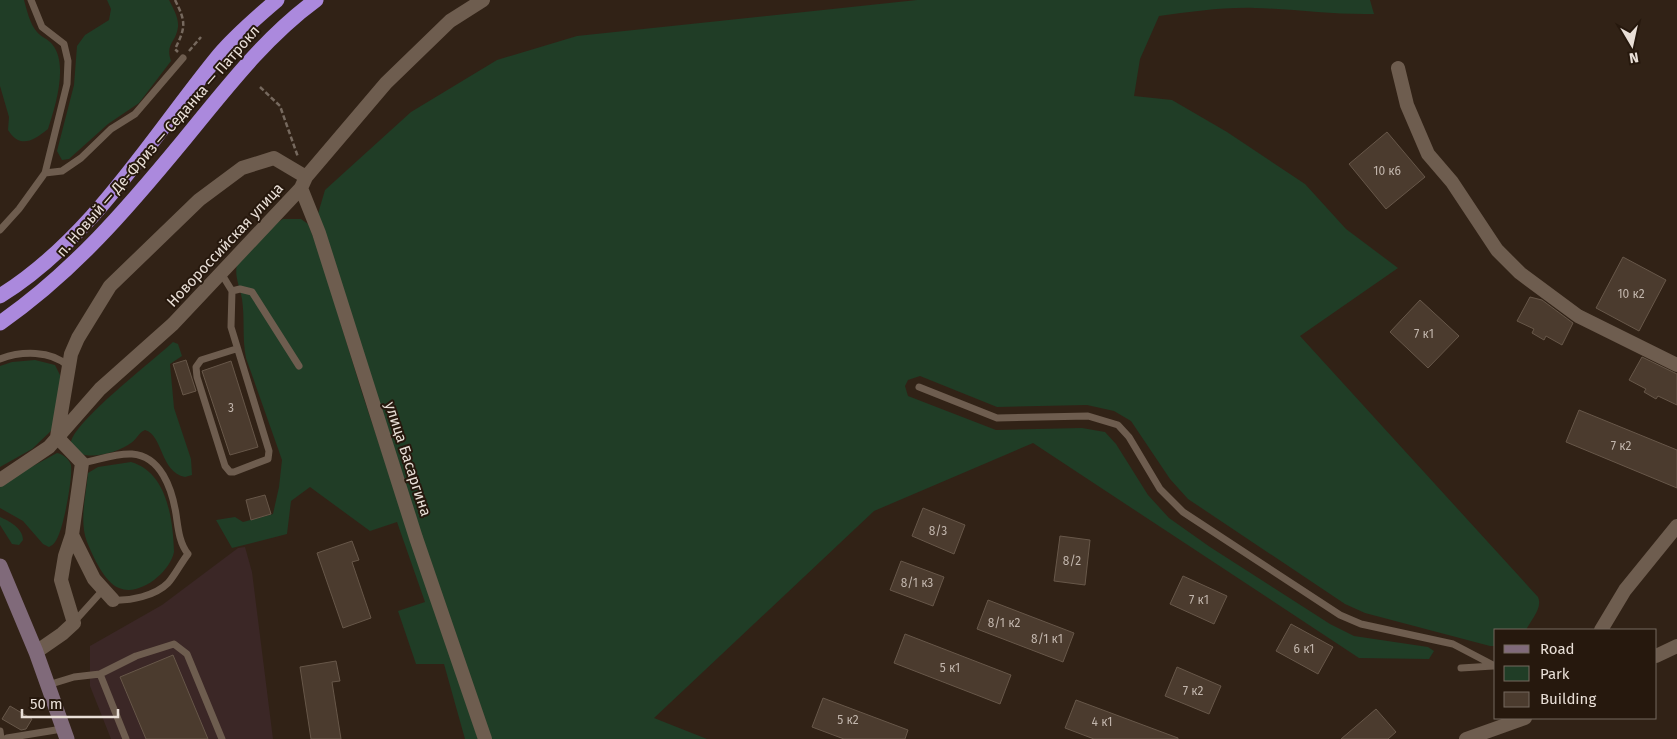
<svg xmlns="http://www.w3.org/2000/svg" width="1677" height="739" font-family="'Fira Sans',sans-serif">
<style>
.education{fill:#3b2726}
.green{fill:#203d26}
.building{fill:#4b3b2e;stroke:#675749}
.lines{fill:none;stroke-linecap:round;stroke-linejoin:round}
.path{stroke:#76695e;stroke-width:2.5;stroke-dasharray:5 2.5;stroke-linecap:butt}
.lane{stroke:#6e5d4f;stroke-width:7}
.street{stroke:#6e5d4f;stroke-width:14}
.secondary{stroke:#806a7a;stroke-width:15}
.highway{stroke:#ab89dd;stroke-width:15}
.labels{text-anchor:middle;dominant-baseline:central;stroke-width:4;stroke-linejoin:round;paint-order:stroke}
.number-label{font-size:12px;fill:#c2b6ad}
.street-label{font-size:15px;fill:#e9dfd7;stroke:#26180d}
</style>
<rect width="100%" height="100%" fill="#312216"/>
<path class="education" d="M245,547l7,25 21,167h-162l-21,-53v-40l72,-41 76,-57z"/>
<path class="green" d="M0,0h24c3,11 6,24 13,32 4,5 11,7 15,12 17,20 3,63 -4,85 -15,12 -28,20 -40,1l1,-13 -9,-31z
M107,0h62c4,8 10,18 9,27 -2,16 -13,16 -7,34l-32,42 -31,21 -39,35 -7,1 -5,-9 17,-66 3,-39 8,-11 24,-15 2,-11z
M917,0h453l4,14c-40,1 -79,-5 -119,-6 -33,-1 -64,4 -96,8l-19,43 -6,37 38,4 55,32 78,52 41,45 52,39 -98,68 238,261c5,11 -7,23 -12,33h-30v16h-6l-125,-33 -20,-9 -157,-105 -18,-20 -39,-58 -17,-10 -27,-6 -90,2 -77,-31 -12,4 -3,6 3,10 88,34 86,-2 23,4 11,12 32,51 21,23 41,29 120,77 24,12 74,11 6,4 -5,8 -70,-1 -326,-215 -159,68 -220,207 53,21h-219l-173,-515 10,-34 86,-78 86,-52 80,-24z
M283,219h18l7,5 10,25 45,147 115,343h-13l-21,-75h-28l-18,-53 27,-9 -28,-80 -27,9 -60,-44 -19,14 -4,33 -55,14 -16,-28 19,-3 8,5 30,-8 6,-27 3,-27 -36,-102c-4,-20 -1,-39 -4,-59 -2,-13 -9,-24 -4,-38l32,-34z
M173,342l5,2 4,12 -12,8 4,44 17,51 1,16 -7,2c-25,-5 -22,-42 -40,-47 -7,3 -8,9 -14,13 -10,8 -37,16 -49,11 -4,-2 -8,-7 -11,-11 1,-20 84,-84 102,-101z
M35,360l20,5 5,10v8l-7,46 -21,20 -32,18v-101l12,-4z
M57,453c6,1 12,6 14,12 2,12 -8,68 -16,77 -1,2 -4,4 -6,5l-6,-3 -20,-23 -23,-13v-24z
M131,462c36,10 42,57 43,90 -4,20 -34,45 -55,36 -15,-6 -26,-32 -32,-46 -8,-21 -1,-47 1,-69l10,-6z
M0,517c9,4 23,11 23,23l-4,5 -7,-1 -12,-19z"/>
<path class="building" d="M1387,132l38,45 -39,32 -37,-45z
M1623,257l43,23 -27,51 -43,-23z
M1530,297l12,3 31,23 -11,22 -16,-9 -2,4 -12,-7 2,-4 -17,-8z
M1420,300l39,36 -31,32 -38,-36z
M1642,357l35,17v31l-19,-9 -2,3 -12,-7 2,-3 -17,-9z
M186,360l10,31 -13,4 -10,-31z
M231,361l27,86 -28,8 -28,-84z
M1579,410l98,40v38l-111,-46z
M265,495l6,19 -20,6 -5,-20z
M923,508l42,17 -11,29 -42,-18z
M1060,536l30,4 -5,45 -31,-4z
M352,541l7,19 -7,2 19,56 -28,10 -26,-75z
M901,561l43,16 -11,29 -43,-16z
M1183,576l44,20 -13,28 -44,-20z
M988,600l86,33 -11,29 -86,-33z
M1291,624l42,23 -15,27 -42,-23z
M905,634l106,41 -11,29 -106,-41z
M173,655l35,84h-62l-26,-62z
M336,661l4,20 -8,1 9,57h-30l-11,-72z
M1177,667l44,19 -12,28 -44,-18z
M823,698l85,32 -3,9h-61l-32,-12z
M1076,700l102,38v1h-84l-29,-11z
M10,706l22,13 -6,10 -5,1 -19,-11z
M1376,709l20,23 -8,7h-47z"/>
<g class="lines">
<path class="path" d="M175,0c11,22 11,27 0,49l3,3
M189,51l12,-14
M260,87l20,19 18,51"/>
<path class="lane" d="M45,173l17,-2 19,-13 30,-29 24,-15 48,-56
M0,230l19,-21 26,-36 22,-89 1,-23 -4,-17 -22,-17 -11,-27
M221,273l11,18 -1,36 38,124 -1,8 -34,13h-4l-5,-6 -28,-89 -1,-10 5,-7 35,-11
M232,291l8,-2 12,3 47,74
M0,359c21,-8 51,-9 68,7
M919,387l78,31 91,-2 30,9 11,12 31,52 23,23 157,103 21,9 92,20 42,22
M82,463c16,-3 34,-10 50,-9 29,2 40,35 44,60 2,13 3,29 12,40 -7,9 -13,21 -20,29 -13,13 -38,18 -55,17
M74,622l28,-31
M1461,668l32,-2
M100,674l26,65
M48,685l26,-8 26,-3 36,-18 38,-12 13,10 35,85
M0,731l1,8
M7,738l55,-9"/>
<path class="street" d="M1398,68l9,37 21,49 24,28 45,68 23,23 58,43 99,49
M301,188l18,45 97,305 69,201
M0,480l49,-33 51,-58 73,-65 128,-136 5,-11 80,-94 64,-62 33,-21
M72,535l22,44 19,21
M1601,630l24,-40 52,-64
M36,652l26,-18 12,-11 -13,-43 4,-24 7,-21 10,-72 -25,-26 14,-83 7,-16 32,-52 89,-86 43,-32 32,-10 32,19
M1656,656l21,-10
M1466,739l59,-21"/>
<path class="secondary" d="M0,566l36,86 31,87"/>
<path class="highway" d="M0,296c93,-58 151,-158 219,-241 17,-20 38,-38 58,-55
M0,323c73,-51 127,-114 183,-182 41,-50 81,-103 133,-141"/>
</g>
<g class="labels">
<g class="number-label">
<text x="1387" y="171">10 к6</text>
<text x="1631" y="294">10 к2</text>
<text x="1424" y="334">7 к1</text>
<text x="231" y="408">3</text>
<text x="1621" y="446">7 к2</text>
<text x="938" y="531">8/3</text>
<text x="1072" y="561">8/2</text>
<text x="917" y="583">8/1 к3</text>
<text x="1199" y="600">7 к1</text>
<text x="1004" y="623">8/1 к2</text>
<text x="1047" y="639">8/1 к1</text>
<text x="1304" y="649">6 к1</text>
<text x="950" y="668">5 к1</text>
<text x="1193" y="691">7 к2</text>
<text x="848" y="720">5 к2</text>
<text x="1102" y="722">4 к1</text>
</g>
<g class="street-label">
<text transform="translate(158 141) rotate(-49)">п. Новый — Де-Фриз — Седанка — Патрокл</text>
<text transform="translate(225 245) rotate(-47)">Новороссийская улица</text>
<text transform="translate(408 459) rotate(72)">улица Басаргина</text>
</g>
</g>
<rect x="1494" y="629" width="162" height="90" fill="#26180d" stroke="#74685e"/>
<rect x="1504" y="645" width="25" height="8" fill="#806a7a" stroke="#74685e"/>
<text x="1540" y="654" font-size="15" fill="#e9dfd7">Road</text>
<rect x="1504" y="666" width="25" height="15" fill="#203d26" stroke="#74685e"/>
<text x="1540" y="679" font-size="15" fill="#e9dfd7">Park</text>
<rect x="1504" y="692" width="25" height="15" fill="#4b3b2e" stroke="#74685e"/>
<text x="1540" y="704" font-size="15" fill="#e9dfd7">Building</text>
<g transform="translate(1632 45) rotate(171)" stroke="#26180d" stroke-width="4" paint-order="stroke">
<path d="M0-4L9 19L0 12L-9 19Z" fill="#e9dfd7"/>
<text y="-8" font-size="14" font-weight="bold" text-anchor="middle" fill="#e9dfd7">N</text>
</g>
<path d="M22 709v8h96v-8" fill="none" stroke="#e9dfd7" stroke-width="2.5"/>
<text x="30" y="709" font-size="15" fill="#e9dfd7" stroke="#26180d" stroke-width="4" paint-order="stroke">50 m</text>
</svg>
